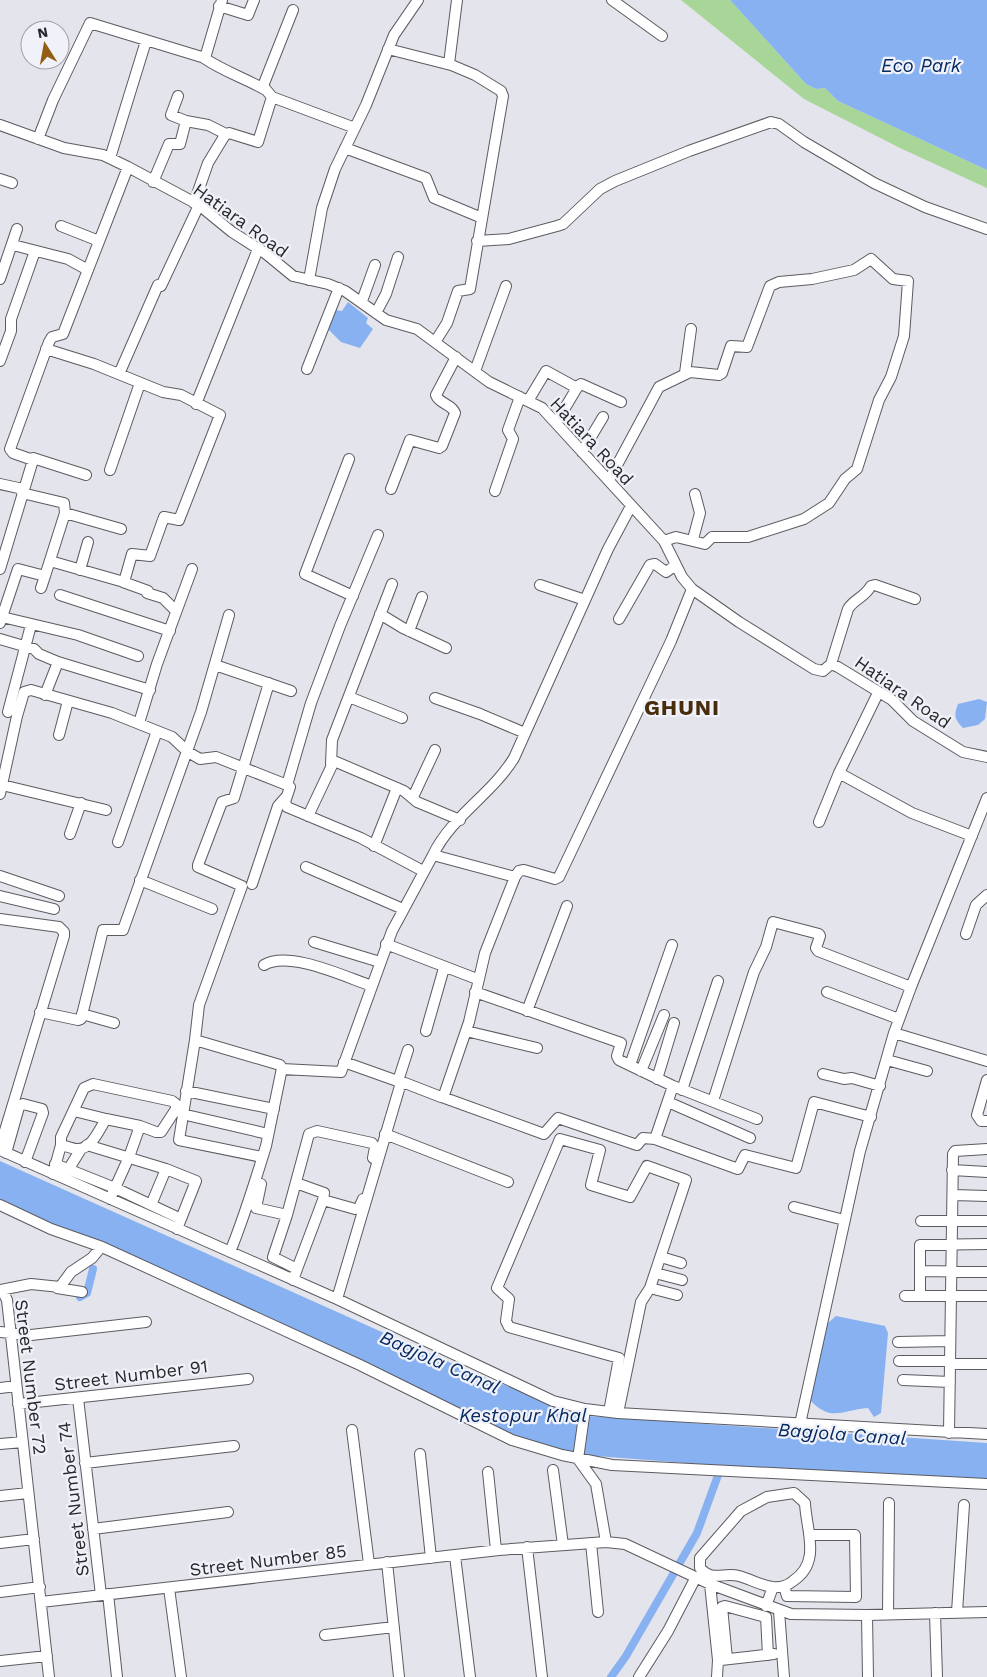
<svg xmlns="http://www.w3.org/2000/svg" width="987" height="1677" font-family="'Work Sans',sans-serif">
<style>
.green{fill:#a8d698}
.water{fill:#87b1f0}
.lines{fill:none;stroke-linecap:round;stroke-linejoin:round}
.canal{stroke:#87b1f0;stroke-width:8}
.minor-casing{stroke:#5b5b61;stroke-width:12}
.minor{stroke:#fff;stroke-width:10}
.labels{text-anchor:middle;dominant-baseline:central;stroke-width:4.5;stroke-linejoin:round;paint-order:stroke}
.street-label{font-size:18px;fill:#28292b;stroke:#f1f1f9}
.water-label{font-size:19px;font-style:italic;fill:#042b62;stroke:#f1f1f9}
.district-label{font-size:22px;font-weight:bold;letter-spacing:1px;fill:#472d0c;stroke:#f1f1f9}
</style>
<rect width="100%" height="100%" fill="#e4e4ec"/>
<path class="green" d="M681,0h49l76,84 10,5 9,-1 13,13 149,69v18l-87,-40 -96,-49z"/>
<path class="water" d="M730,0h257v170l-149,-69 -13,-13 -9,1 -10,-5z
M348,302l20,16 -2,5 7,6 -13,19 -19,-6 -13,-13 8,-19 6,1z
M979,699l8,3 -2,17 -7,6 -15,3c-9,-9 -9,-13 -5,-24z
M0,1161l480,215 108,40 399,27v43l-417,-32 -58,-20 -512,-232z
M836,1316l49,10 3,7 -7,80 -7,4 -6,-9c-27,2 -37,15 -59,-9l19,-76z"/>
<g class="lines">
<path class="canal" d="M80,1297l7,-4 6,-24
M611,1677l15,-21 71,-123 24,-66"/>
<defs>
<path id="minor" d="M612,0l50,36
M219,6l29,9 6,-15
M388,49l63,16
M204,58c19,13 40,20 60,31
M178,96l-7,19 15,6
M272,97l83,31
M0,125l64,23 39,7 25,12 71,38 33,27 33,21 28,23 35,8 17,7 41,29 31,9 72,53 53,26 122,133 18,36 10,12 47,33 75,47 9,2 8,-7 7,3 54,33 21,21 50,31 24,5
M38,139l15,-39 37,-77 115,35 17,-58
M345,148l81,30 8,20 48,20
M110,158l36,-117
M0,179l12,4
M153,182l16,-38h11l6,-23 22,4 18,9
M194,203l14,-40 17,-28 4,-2 29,9 14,-45 -9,-11 30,-76
M61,226l38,15
M477,241l32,-2 48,-13 6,-2 37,-35 15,-8 74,-30 82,-29 8,2 25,18 70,41 51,24 62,22
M13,245l55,14 20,11
M0,279l17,-50
M309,280l13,-72 13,-39 31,-64 28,-70 24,-35
M161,286l38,-81
M362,301l13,-36
M376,313l10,-19 12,-37
M435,342l12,-19 11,-32 12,-2 33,-193 -2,-5 -26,-16 -26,-11 8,-64
M46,349l48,15 69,28 18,3 39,20 -41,105 -15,-3 -14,39 -18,-2 -8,28 -74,-21
M0,361l11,-30v-12l24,-68
M307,369l32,-81
M475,371l31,-85
M685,373l6,-44
M119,374l39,-89
M528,401l18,-30 31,17
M196,404l62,-155
M556,423l22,-37 3,-2 40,18
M582,452l21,-35
M33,458l53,17
M349,459l-44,115 48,22
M110,470l30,-87
M609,480l50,-93 31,-15 29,3 3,-2 9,-27 16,1 23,-61 9,-4 33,-3 42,-9 17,-11 22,20 15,2 -4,55 -13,41 -12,23 -22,69 -12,10 -16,24 -25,16 -56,18h-36l-7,7 -29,-7 -12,4
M0,484l23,5
M391,489l19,-49 29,8 3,-2 13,-33c-3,-9 -16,-9 -19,-18l20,-38
M495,491l18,-52 -5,-9 12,-33
M65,513l56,16
M693,539l7,-26 -5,-19
M0,569l33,-109 -20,-7 -3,-4 39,-107 3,-5 11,-3 65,-167
M80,570l8,-28
M123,582l25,9
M540,585l45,15
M41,588l4,-12
M147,593l16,5 13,13
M60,595l110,36
M380,614l23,14 43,20
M2,617l76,18 60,21
M619,619l31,-54 5,-1 11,8 10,-7
M0,623l18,-54 27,7 20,-63 -1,-10 -42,-10
M409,631l13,-34
M0,639l34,10 5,5 19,8 92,28
M831,664l17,-55c6,-10 16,-11 23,-23l4,-1 40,14
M215,665l76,26
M45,695l13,-33
M349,697l53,21
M435,698l45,16 45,19
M8,712l23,-87
M139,723l18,-59 35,-95
M59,735l9,-34
M331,764l1,-24 60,-156
M839,773l39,-80
M2,785l104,25
M287,785l24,-82 29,-77 38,-91
M0,794l17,-78 7,-24 7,-2 81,23 60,24 16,15 12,7 16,-2 71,28 3,2 -5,15 2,5 74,31 62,33
M413,797l22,-47
M308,816l26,-55 70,30 13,11 43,18
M819,822l20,-49 73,40 60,23
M70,834l11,-31
M118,842l39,-111
M374,846l23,-58
M433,855c18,-38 59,-61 81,-97l94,-209 23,-43
M306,867l97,42
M0,876l59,20
M140,880l72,29
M252,884l26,-78 8,-9
M0,896l54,13
M0,919l59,8 5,5v4l-64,211
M966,934l10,-29 11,-10
M314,942l66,20
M386,944l91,35
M264,965c25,-15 81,12 108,21
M475,992l146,51 -4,13 2,4 54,26 84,33
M827,992l72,27
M527,1011l40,-105
M40,1012l38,8 3,-1 22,-89h20l78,-218 28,-97
M82,1014l32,9
M426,1031l18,-63
M466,1031l71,17
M894,1033l93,28
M195,1040l4,-35 43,-119 -44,-19v-2l24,-63 12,-4 35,-115
M887,1060l40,11
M344,1062l59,21
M630,1065l42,-120
M282,1069l59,3 51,-141 41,-76 82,22
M641,1071l23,-56
M823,1074l21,5 8,-1 28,8
M657,1079l17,-56
M987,1080l-10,35 4,6h6
M398,1081l10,-31
M673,1086l-18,53 83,30 7,-14 51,13 18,-66 57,15
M682,1090l36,-109
M186,1091l88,18
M442,1097l102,37 14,-16 79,27 6,-7 12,1
M713,1101l41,-129 12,-25 7,-25 46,12 1,2 -4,12 2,3 93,36
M668,1102l82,36
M74,1111l32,8
M182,1114l86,20
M385,1134l123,48
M61,1145v-8l23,-49 9,-4 79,17 4,3v5l-15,23h-5l-16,-6
M87,1145l79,24 30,12 -19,48
M0,1150l337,149 216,102 32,8 33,4 369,21
M6,1153l13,-46 4,-3 19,5 1,4 -18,49
M55,1164l60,24 66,31
M68,1170l13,-21
M952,1170l35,2
M53,1174l8,-29c6,1 11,4 17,4 14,0 22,-21 28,-30l34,7 -11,31 -19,42
M296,1183l28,10 -1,7 32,9 4,-1 4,-9
M261,1184l-5,24 31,7
M953,1195l34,1
M0,1205l51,24 51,18 258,118 152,75 50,15 50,10 375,19
M151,1205l15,-36
M794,1207l50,13
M921,1221h66
M230,1252c14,-34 25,-70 36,-106l16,-78 -2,-3 -85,-25 -16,100 83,17
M661,1257l20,6
M297,1269l26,-69
M920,1271l67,1
M655,1273l27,7
M293,1280l4,-11 -24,-12 14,-42 22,-81 8,-3 55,12 3,4 -2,11
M57,1288l25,4
M650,1288l27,7
M0,1290l31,-6 29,3 11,-15 21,-14 9,-11
M2,1290l5,10 42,377
M905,1296h82
M920,1296v-51l67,-1
M337,1299l63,-213 5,-3 36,14 3,-2 25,-73 16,-69 30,-76 4,-6 5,-1 31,9 4,-2 112,-236 21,-52
M0,1332l31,3 115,-13
M898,1342l52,-1
M899,1361h50
M950,1364h37
M903,1380l47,2
M0,1388l16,-2
M78,1398l23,197
M18,1404l230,-25
M585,1409l-7,50 18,25 10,58
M609,1412l10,-54 -110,-31 -3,-6 3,-22 -12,-11 63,-149 40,11 -9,35 39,12 17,-31 39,14 -36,108 -9,14 -23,111
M800,1424l60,-273 34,-118 17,-46 76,-189
M352,1430l17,134
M949,1433l4,-279 2,-3 32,-2
M0,1444l23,-2
M420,1454l11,104
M85,1463l149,-17
M553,1470l10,75
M488,1472l8,78
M794,1493l11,10c1,27 17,59 -12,78 -6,5 -14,7 -21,6 -12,-2 -22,-8 -33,-11 -15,-4 -27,6 -39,-8v-10l41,-47 26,-14z
M0,1496l28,-3
M93,1529l135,-17
M0,1543l34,-4
M591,1543l7,69
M527,1547l15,130
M455,1556l15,121
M387,1562l12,115
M710,1584l8,76 -1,17
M784,1586l3,10 69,1 -1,-62h-44
M169,1588l12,89
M0,1592l40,-5
M108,1594l9,83
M41,1602l458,-52 107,-8 19,2 85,40 81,30 76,1 120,-3
M766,1606l7,-19
M779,1611l5,66
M957,1612l7,-107
M935,1613l2,64
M888,1614l1,-111
M867,1615l1,62
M325,1635l69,-8
M727,1659l-5,-52 3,-1 41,11 2,38
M721,1660l53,-6
M0,1661l47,-5
M639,1677l29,-46 28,-54"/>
</defs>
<use href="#minor" class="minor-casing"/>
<use href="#minor" class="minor"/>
</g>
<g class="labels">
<g class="street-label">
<text transform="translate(241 220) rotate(36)">Hatiara Road</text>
<text transform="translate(592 441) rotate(47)">Hatiara Road</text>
<text transform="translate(903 692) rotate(35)">Hatiara Road</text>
<text transform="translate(131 1375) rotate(-7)">Street Number 91</text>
<text transform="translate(31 1377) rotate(83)">Street Number 72</text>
<text transform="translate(73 1499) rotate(-97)">Street Number 74</text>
<text transform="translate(268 1560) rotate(-7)">Street Number 85</text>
</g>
<g class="water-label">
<text x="921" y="65">Eco Park</text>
<text transform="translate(440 1362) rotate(24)">Bagjola Canal</text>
<text x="523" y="1415">Kestopur Khal</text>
<text transform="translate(842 1434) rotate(4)">Bagjola Canal</text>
</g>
<g class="district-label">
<text x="682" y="707">GHUNI</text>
</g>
</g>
<g transform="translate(45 45) rotate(349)"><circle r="24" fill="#f1f1f9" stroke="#a1a1a7"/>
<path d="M0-4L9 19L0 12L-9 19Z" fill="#935e14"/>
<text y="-8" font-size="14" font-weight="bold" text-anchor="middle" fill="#28292b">N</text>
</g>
</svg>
